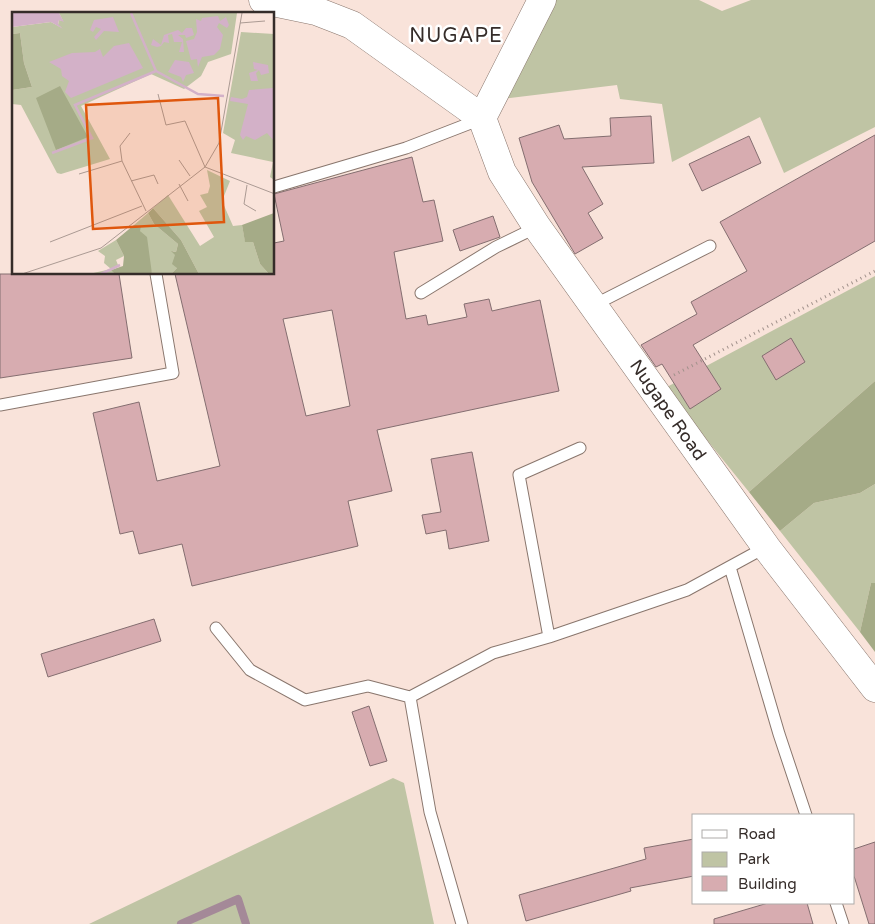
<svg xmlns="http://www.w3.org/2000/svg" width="875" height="924" font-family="'Varela Round',sans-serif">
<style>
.green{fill:#bfc4a4}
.forest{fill:#a5ab87}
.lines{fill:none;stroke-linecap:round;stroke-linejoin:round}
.stream{stroke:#a48998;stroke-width:8}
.building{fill:#d7acb0;stroke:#846e70;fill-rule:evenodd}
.lane-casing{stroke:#89766d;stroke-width:13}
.secondary-casing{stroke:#89766d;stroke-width:29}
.path{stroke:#a1918b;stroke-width:3;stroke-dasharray:1 4;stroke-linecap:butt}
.lane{stroke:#fff;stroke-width:11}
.secondary{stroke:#fff;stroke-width:28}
.labels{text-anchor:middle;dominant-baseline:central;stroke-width:5;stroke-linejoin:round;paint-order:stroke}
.street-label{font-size:18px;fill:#352c29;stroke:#fff}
.quarter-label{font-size:20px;letter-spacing:1px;fill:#352c29;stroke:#fff}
.inset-river{fill:none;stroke:#d3b1c8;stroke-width:2.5}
.inset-road{fill:none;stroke:#ab9a93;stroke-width:1}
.view{fill:#df570d;fill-opacity:0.15;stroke:#df570d;stroke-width:2.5}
.inset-edge{fill:none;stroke:#352c29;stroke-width:2.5}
</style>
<rect width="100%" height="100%" fill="#f9e3da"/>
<path class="green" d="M556,0h143l23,11 29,-11h124v127l-91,46 -24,-56 -88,45 -10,-58 -42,-5 -3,-14 -115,14z
M875,276v105l-126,111 -84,-104z
M875,484v99h-4l-11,49 -80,-101 34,-28 46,-10z
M393,778l11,5 30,141h-345z"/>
<path class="forest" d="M875,381v103l-15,9 -46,10 -34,28 -31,-39z
M871,583h4v69l-15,-20z"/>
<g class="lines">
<path class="stream" d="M181,924l57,-25 8,25"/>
</g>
<path class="building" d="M651,116l3,47 -72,4 21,37 -15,9 15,25 -28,16 -43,-72 -13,-44 40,-13 5,14 47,-3 -1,-18z
M875,135v106l-182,104 28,44 -31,20 -28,-45 -6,3 -15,-22 56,-31 -6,-12 56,-31 -27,-49z
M749,136l12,27 -59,28 -13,-27z
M412,157l11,45 11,-2 9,41 -49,11 12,67 20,-4 2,10 39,-8 -3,-13 25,-5 3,12 48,-11 19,91 -182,39 15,61 -44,10 10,45 -166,40 -10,-42 -43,10 -6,-23 -13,3 -27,-121 46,-11 18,79 63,-15 -45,-192h99v-31l10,-2 -10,-47zM332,310l18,96 -44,10 -23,-97z
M493,216l7,21 -40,14 -7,-21z
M0,274h119l13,84 -132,20z
M791,338l14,24 -29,18 -14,-24z
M472,452l17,89 -40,8 -3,-19 -20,4 -4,-19 19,-3 -10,-53z
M154,619l7,22 -113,36 -7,-23z
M369,706l18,55 -17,5 -18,-54z
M694,839v37l-64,12 1,3 -105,30 -7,-26 127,-36 -2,-11z
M875,842v82h-6l-15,-48v-27z
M768,903h39l6,21h-99v-5z"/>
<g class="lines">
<defs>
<path id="lane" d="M274,187l132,-39 75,-29
M421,293l75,-46 41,-20
M594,305l116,-59
M0,405l173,-32 -17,-99
M730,567l49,167 27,81
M216,628l34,42 55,30 63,-14 42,11
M549,637l-30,-162 61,-27
M836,903l7,21
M462,924l-32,-112 -20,-115 83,-44 56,-16 138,-47 79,-43"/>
<path id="secondary" d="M263,0l53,11 36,14 130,93
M482,118l20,54 35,55 229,320 109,141
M482,118l60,-118"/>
</defs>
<use href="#lane" class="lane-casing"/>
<use href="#secondary" class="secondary-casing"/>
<path class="path" d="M674,375l201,-104"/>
<use href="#lane" class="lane"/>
<use href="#secondary" class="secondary"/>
</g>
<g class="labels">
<g class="street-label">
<text transform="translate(668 410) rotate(55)">Nugape Road</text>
</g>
<g class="quarter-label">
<text x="456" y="36">NUGAPE</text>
</g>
</g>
<g transform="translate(12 12)">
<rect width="262" height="262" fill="#f9e3da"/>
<path d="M47,1h178l-6,41 -23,8 -7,14 -17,13 -33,-15 -70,32 29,53 -49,15 -4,-1 -36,-68 -9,-1v-14l20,-3 -8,-24 -4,-30 -8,1v-7l39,-5 11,6 -4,-3 1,-5 4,1zM229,20l33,2v146l-4,-3 3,-15 -42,-9 4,-13 -12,-7zM195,158l23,11 -8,20 11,25 9,-1 3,16 8,1 7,22 9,10h-70l-18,-34 -28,-32 15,-13 32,51 14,-9 -15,-26 8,-4 -7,-12 8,-2 2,-7zM136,201l6,11 24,20 -2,8 -4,-1 4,4 1,13 -6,6h-19l-12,-43 -6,-6zM104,228l8,16 -8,4 2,5 -6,5 3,4h-26l22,-5 -7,-6 1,-7 -7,-5z" fill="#bfc4a4"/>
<path d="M8,21l4,30 8,24 -20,3v-56zM48,74l28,51 -32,13 -20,-52zM141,196l28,32 18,34h-28l6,-6 -5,-4 3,-9 -4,-4 5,1 2,-8 -24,-20 -6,-11zM262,201v60l-5,1 -9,-10 -7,-22h-8l-3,-17zM122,213l7,1 -1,5 7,6 5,37h-37l-4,-4 12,-4 1,-10 -8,-16z" fill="#a5ab87"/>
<path d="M0,1h47l5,9 -5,-2 -1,4 5,5 -12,-7 -39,5zM206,4l2,5 6,-4 3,8 -2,3 -8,-5 -2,4 6,8 -3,14 -6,6 -12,2 -4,10 -1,-8 -6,1 -5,-19 8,-2 3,-7 -1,-13 5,2 1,-3zM101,5l6,15 -15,-1 -8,9 -2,-3 7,-8 -5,-2 -3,5 -3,-2 4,-10zM174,16h6l2,7 -8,3 -1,-3h-7l5,4 1,13h-5l3,-10h-8l-2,-8 -4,1 1,8 -5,-1 -3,4 -4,1 -6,-2 2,-6 8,6 3,-10 14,-5 4,3zM117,31l14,25 -72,30 -6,-6 4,-11 -7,-5 -1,-7 -12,-7 23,-9 23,-1 5,-3 3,8 11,-11zM163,48l14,2 5,11 -8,2 -3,7 -2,-5 -13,-5zM241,50l15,3 1,8 -8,2 -2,-5 -3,3 2,8h-7l-2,-8 9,-3 -4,-1zM261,76l1,53 -7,-8 -12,7 -9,-4 -3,4 -3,-5 8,-31 -18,-3 1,-4 11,2 5,-2 2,-7z" fill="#d3b1c8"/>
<path class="inset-river" d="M144,59l42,23 26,2M40,141l40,-15 -17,-33 81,-34 -25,-58M89,262l19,-9"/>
<path class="inset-road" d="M228,11l25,-2M146,82l8,31 19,-4 20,46 70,27M167,148l11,16M110,149l-2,-15 10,-13M67,162l43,-13 24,50M119,169l23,-6 4,9M167,172l9,17M235,173l-3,19 12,7M38,230l92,-36M10,262l79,-26 104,-81 14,-24 23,-130"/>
<path class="view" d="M206,86l6,124 -131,7 -7,-124z"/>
<rect width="262" height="262" class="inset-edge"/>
</g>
<rect x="692" y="814" width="162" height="90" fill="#ffffff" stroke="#aeaba9"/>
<rect x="702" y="830" width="25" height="8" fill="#ffffff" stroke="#aeaba9"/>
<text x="738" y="839" font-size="15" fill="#352c29">Road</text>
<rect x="702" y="852" width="25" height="15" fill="#bfc4a4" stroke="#aeaba9"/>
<text x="738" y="864" font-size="15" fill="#352c29">Park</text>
<rect x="702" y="876" width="25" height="15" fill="#d7acb0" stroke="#aeaba9"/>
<text x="738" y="889" font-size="15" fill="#352c29">Building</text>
</svg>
